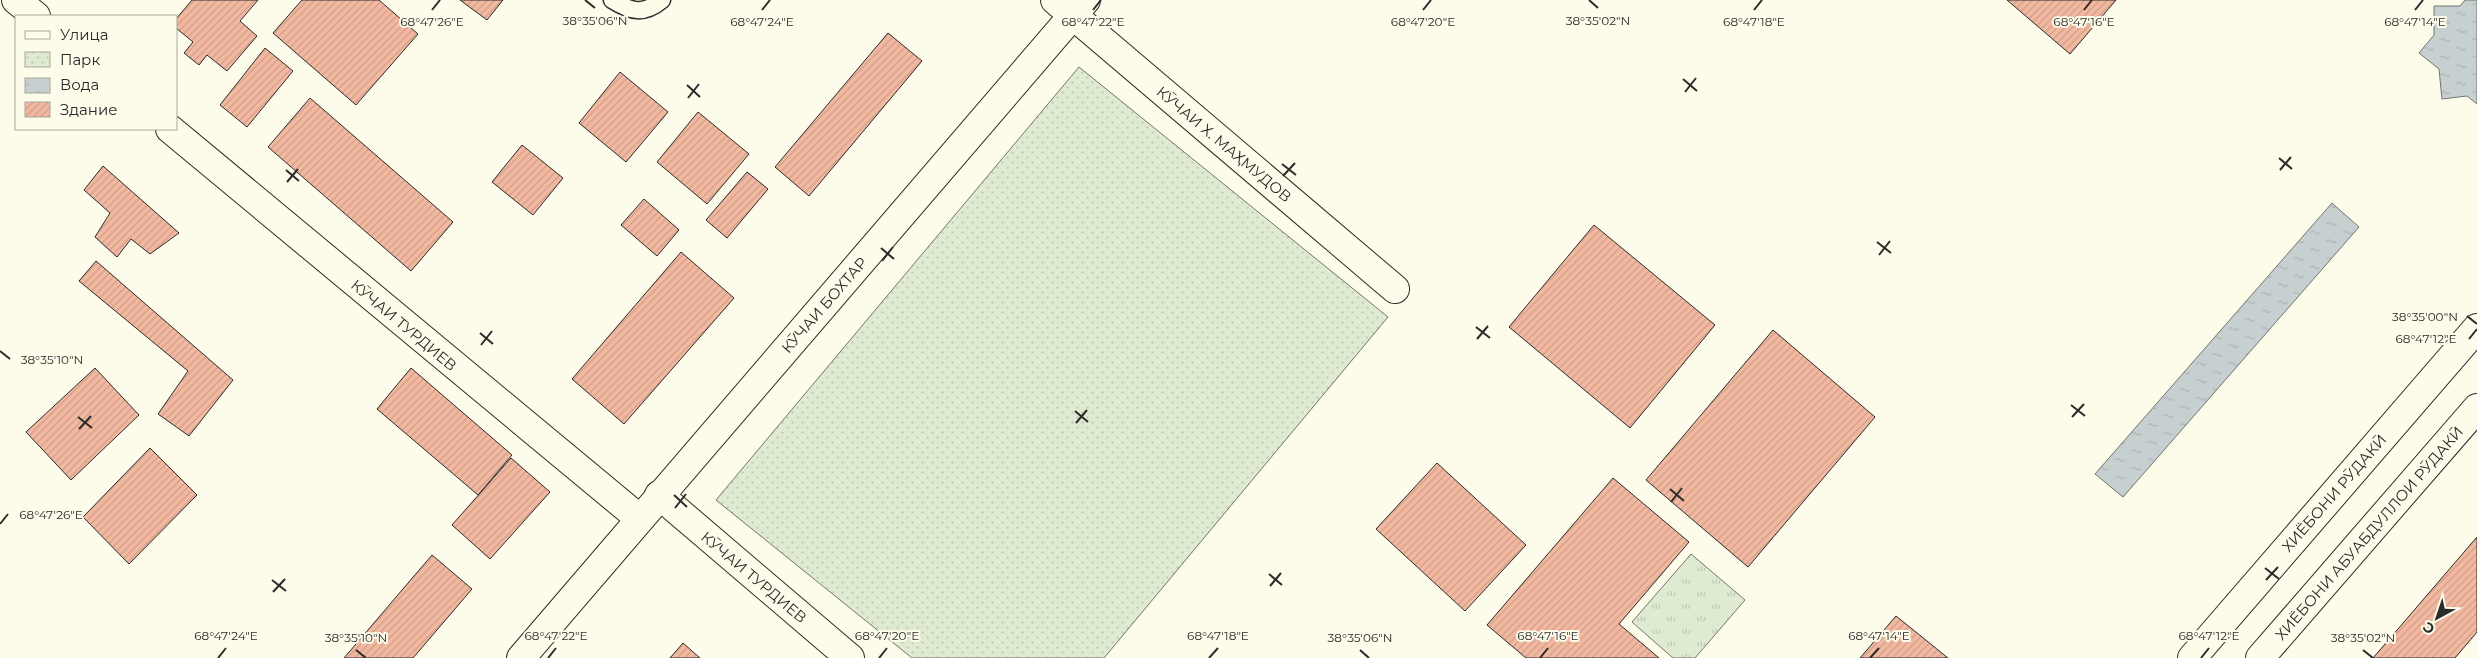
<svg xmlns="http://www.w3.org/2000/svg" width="2477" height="658" font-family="Montserrat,sans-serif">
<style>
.grass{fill:url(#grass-tufts);stroke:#74746e}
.park{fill:url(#park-dots);stroke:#74746e}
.water{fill:url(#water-ripples);stroke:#74746e}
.building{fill:url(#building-hatch);stroke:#2b2b2b}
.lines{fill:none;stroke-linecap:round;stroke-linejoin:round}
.service-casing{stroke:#2b2b2b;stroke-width:19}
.minor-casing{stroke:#2b2b2b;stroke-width:30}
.tertiary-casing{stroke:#2b2b2b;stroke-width:30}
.trunk-casing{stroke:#2b2b2b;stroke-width:30}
.service{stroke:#fdfbea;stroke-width:16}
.minor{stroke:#fdfbea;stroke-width:28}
.tertiary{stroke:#fdfbea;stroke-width:28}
.trunk{stroke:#fdfbea;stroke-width:28}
.ticks{fill:none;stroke:#2b2b2b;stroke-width:2}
.labels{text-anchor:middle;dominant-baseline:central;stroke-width:4;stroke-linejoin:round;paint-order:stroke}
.street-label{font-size:15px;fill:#2b2b2b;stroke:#fdfbea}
.ticks-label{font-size:12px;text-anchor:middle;fill:#2b2b2b;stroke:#fdfbea;stroke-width:4;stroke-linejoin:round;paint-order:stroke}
</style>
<defs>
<pattern id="grass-tufts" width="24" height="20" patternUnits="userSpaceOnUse" patternTransform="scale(1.25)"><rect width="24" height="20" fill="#deebd1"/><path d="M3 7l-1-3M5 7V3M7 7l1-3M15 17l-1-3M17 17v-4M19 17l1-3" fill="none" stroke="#bfcab4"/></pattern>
<pattern id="park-dots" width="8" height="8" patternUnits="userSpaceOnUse" patternTransform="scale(1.25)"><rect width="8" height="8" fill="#deebd1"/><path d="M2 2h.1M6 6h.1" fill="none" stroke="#bfcab4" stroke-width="1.8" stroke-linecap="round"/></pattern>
<pattern id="water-ripples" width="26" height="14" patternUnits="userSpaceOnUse" patternTransform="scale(1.25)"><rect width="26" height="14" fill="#c7d0d0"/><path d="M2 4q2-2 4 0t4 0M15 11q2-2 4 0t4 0" fill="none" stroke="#abb3b3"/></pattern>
<pattern id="building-hatch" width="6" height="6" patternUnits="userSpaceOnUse" patternTransform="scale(1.25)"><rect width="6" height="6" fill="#f2b8a0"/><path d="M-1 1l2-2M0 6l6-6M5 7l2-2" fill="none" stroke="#d09e8a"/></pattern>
</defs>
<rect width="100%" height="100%" fill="#fdfbea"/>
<path class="grass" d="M1691,554l54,46 -50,58h-22l-41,-36z"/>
<path class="park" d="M1079,67l309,250 -284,341h-192l-196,-158z"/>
<path class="water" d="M2465,0h12v104l-10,-8 -25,3 -3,-30 -20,-16 15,-18v-29h26z
M2332,203l27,24 -236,270 -28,-23z"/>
<path class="building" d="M192,0h66l-18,21 17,15 -30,35 -20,-16 -8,10 -15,-12 9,-11 -17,-14v-9z
M302,0h77l39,34 -62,71 -83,-72z
M460,0h43l-16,20z
M2007,0h109l-46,54z
M888,33l34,28 -113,135 -34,-29z
M265,48l28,23 -46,56 -27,-22z
M620,72l48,40 -42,50 -47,-39z
M310,98l143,124 -42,49 -143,-124z
M698,112l51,42 -42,50 -50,-42z
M522,145l41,33 -30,37 -41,-33z
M103,166l76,67 -29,21 -19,-15 -14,18 -22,-20 15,-24 -26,-23z
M747,172l21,17 -41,49 -21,-18z
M644,199l35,31 -22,26 -36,-31z
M1594,225l121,100 -85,103 -121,-101z
M681,252l53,46 -110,126 -52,-45z
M96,261l137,119 -44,56 -31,-22 30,-43 -109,-90z
M1773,330l102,87 -127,150 -102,-87z
M95,368l44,47 -68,65 -45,-48z
M411,368l101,87 -34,40 -101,-86z
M150,448l47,47 -68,69 -46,-47z
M511,458l39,34 -60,67 -38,-34z
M1437,463l89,82 -61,66 -89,-82z
M1613,478l76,64 -70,82 40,34h-133l-39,-33z
M2477,537v95l-22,26h-82z
M432,555l40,34 -59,69h-69z
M1896,616l52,42h-88z
M683,643l17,15h-30z"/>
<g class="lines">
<defs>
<path id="service" d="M612,0c19,12 32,15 50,0"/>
<path id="minor" d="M16,0l20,16
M1055,0l340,289
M170,129l470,390
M659,495l191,163"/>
<path id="tertiary" d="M521,658l565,-658"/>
<path id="trunk" d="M2192,658l285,-330
M2260,658l217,-250"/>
</defs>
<use href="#service" class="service-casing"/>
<use href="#minor" class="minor-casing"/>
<use href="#tertiary" class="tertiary-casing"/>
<use href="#trunk" class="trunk-casing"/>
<use href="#service" class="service"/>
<use href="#minor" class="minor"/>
<use href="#tertiary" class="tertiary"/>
<use href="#trunk" class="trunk"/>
</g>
<path class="ticks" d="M585,0l10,8M1589,0l9,8M432,10l8,-10M762,10l8,-10M1093,10l8,-10M1423,10l8,-10M1754,10l8,-10M2084,10l8,-10M2415,10l8,-10M1683,79l14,12M687,85l13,12M1685,92l11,-14M688,98l11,-14M2279,158l13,11M1282,164l14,11M286,170l13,11M2280,170l11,-13M1283,176l12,-13M287,182l11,-13M1877,242l14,11M881,248l13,11M1879,255l11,-14M882,261l11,-14M2467,316l10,8M1476,327l14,11M480,333l13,11M1477,339l11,-13M2469,339l8,-10M481,345l11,-14M0,351l10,8M2071,405l14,11M1075,411l13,11M78,417l14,11M2072,417l12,-13M1076,423l11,-13M79,429l12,-13M1670,489l14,12M674,495l13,12M1671,502l11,-14M675,508l11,-14M0,524l8,-10M2265,568l14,11M1269,574l13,11M272,580l14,11M2266,580l12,-13M1270,586l11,-13M273,592l12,-13M356,650l10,8M1360,650l9,8M2363,650l10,8M218,658l8,-10M548,658l8,-10M879,658l8,-10M1209,658l9,-10M1540,658l8,-10M1870,658l9,-10M2201,658l8,-10"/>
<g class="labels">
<g class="street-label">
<text transform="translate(1224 144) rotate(40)">КӮЧАИ Х. МАҲМУДОВ</text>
<text transform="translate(824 305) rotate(-49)">КӮЧАИ БОХТАР</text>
<text transform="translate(404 325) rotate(40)">КӮЧАИ ТУРДИЕВ</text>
<text transform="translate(2334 493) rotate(-49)">ХИЁБОНИ РӮДАКӢ</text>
<text transform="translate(2369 533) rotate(-49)">ХИЁБОНИ АБУАБДУЛЛОИ РӮДАКӢ</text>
<text transform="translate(754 577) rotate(40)">КӮЧАИ ТУРДИЕВ</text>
</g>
</g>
<g class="ticks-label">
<text x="595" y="25">38°35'06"N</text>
<text x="1598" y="25">38°35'02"N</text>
<text x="432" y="26">68°47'26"E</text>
<text x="762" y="26">68°47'24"E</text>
<text x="1093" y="26">68°47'22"E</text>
<text x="1423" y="26">68°47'20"E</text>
<text x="1754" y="26">68°47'18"E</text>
<text x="2084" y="26">68°47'16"E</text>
<text x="2415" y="26">68°47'14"E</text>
<text x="2425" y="321">38°35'00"N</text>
<text x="2426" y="343">68°47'12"E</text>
<text x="52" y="364">38°35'10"N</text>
<text x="51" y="519">68°47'26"E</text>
<text x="226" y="640">68°47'24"E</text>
<text x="556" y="640">68°47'22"E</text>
<text x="887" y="640">68°47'20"E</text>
<text x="1218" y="640">68°47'18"E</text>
<text x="1548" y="640">68°47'16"E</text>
<text x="1879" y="640">68°47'14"E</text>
<text x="2209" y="640">68°47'12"E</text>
<text x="356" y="642">38°35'10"N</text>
<text x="1360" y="642">38°35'06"N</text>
<text x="2363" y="642">38°35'02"N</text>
</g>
<rect x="15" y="15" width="162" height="115" fill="#fdfbea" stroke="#a9a89e"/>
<rect x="25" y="31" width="25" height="8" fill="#fdfbea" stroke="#a9a89e"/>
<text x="60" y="40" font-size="15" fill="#2b2b2b">Улица</text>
<rect x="25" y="52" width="25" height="15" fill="url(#park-dots)" stroke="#a9a89e"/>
<text x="60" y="65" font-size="15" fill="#2b2b2b">Парк</text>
<rect x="25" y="78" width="25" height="15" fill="url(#water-ripples)" stroke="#a9a89e"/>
<text x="60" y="90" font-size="15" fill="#2b2b2b">Вода</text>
<rect x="25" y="102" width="25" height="15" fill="url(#building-hatch)" stroke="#a9a89e"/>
<text x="60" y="115" font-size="15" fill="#2b2b2b">Здание</text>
<g transform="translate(2437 618) rotate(220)" stroke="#fdfbea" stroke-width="4" paint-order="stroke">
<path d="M0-4L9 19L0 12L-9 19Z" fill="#2b2b2b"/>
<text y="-8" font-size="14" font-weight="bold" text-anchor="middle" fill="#2b2b2b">С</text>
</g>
</svg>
